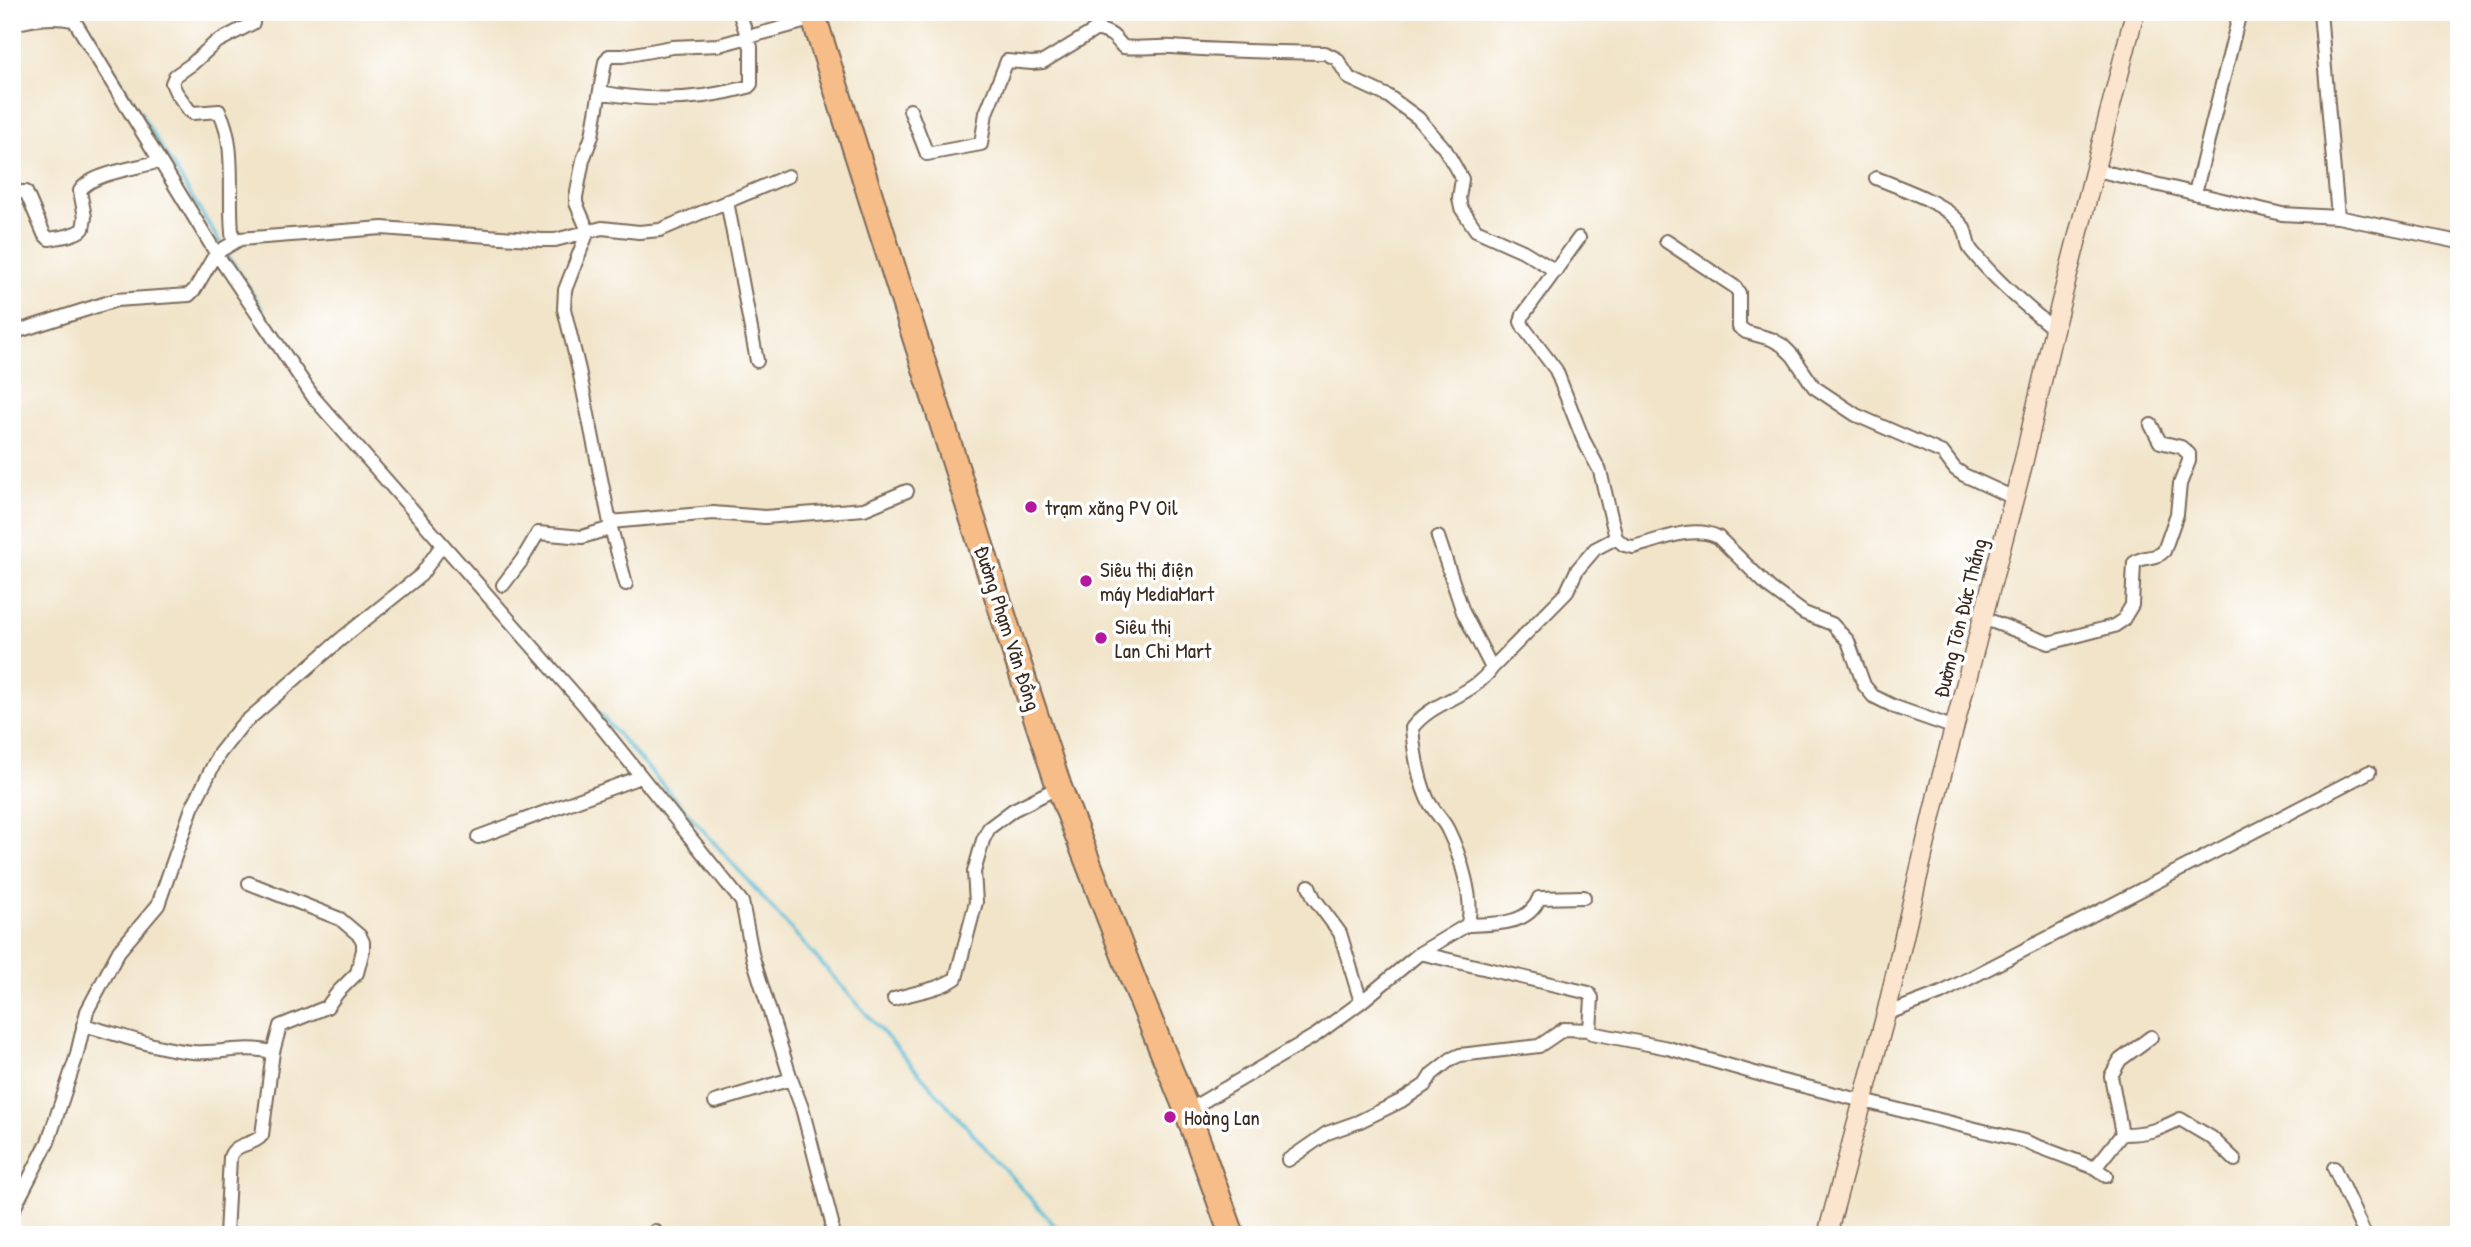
<svg xmlns="http://www.w3.org/2000/svg" width="2471" height="1247" font-family="'Patrick Hand',sans-serif">
<style>
.lines{fill:none;stroke-linecap:round;stroke-linejoin:round}
.stream{stroke:#57bcd5;stroke-width:3.5}
.street-casing{stroke:#7b6b5a;stroke-width:16}
.secondary-casing{stroke:#7b6b5a;stroke-width:21}
.highway-casing{stroke:#7b6b5a;stroke-width:28}
.street{stroke:#fff;stroke-width:12}
.secondary{stroke:#fce5cf;stroke-width:18}
.highway{stroke:#f7bd88;stroke-width:24}
.poi-dot{fill:#b5179e;stroke:#fff;stroke-width:2.5}
.labels{text-anchor:middle;dominant-baseline:central;stroke-width:7;stroke-linejoin:round;paint-order:stroke}
.poi-label{font-size:21px;fill:#3b2a1e;stroke:#fff;text-anchor:start}
.street-label{font-size:21px;fill:#3b2a1e;stroke:#fff}
</style>
<rect width="100%" height="100%" fill="#fff"/>
<filter id="ink" filterUnits="userSpaceOnUse"><feTurbulence type="fractalNoise" baseFrequency=".0143" numOctaves="2"/><feDisplacementMap in="SourceGraphic" scale="14" xChannelSelector="R" yChannelSelector="G"/><feConvolveMatrix kernelMatrix="1 2 1 2 8 2 1 2 1" color-interpolation-filters="sRGB"/></filter>
<filter id="wash" filterUnits="userSpaceOnUse"><feTurbulence type="fractalNoise" baseFrequency=".00686" numOctaves="4" result="noise"/><feDisplacementMap in="SourceGraphic" scale="28" xChannelSelector="R" yChannelSelector="G"/><feGaussianBlur stdDeviation="1.57" result="paint"/><feColorMatrix in="noise" values="0 0 0 0 0 0 0 0 0 0 0 0 0 0 0 0 0 1.4 0 .05"/><feComposite in="paint" operator="in"/></filter>
<g filter="url(#wash)">
<rect width="100%" height="100%" fill="#f1e4c9"/>
<g class="lines">
<path class="stream" d="M78,12l144,234
M226,252l37,59
M597,711l466,524"/>
</g>
</g>
<g filter="url(#ink)">
<g class="lines">
<defs>
<path id="street" d="M69,12l147,241 98,145 270,307 158,197 11,56 38,121 11,29 30,115 -1,12
M1095,12l2,17
M2320,12l18,205
M12,25c21,-7 40,-9 61,-5
M600,92c49,10 101,8 148,-5l3,-3v-37l-12,-35
M910,110l17,44 54,-10 5,-31 21,-52 25,2 11,-1 54,-33c16,5 16,6 26,18 17,2 33,-1 49,0 51,4 102,5 153,6l12,6 12,19 39,18 30,22 27,31 17,30 -3,19 2,10 15,22 47,21 33,20
M2096,170l186,44 56,3 121,25
M1876,178c27,11 68,24 86,47 6,8 4,18 9,25 24,30 53,55 83,79
M12,192h14l18,42 5,5c12,-2 24,-3 34,-10l2,-12 -5,-26c10,-18 59,-23 80,-30
M2195,193l45,-181
M727,201l30,160
M1579,238l-56,77 -2,7 3,6 32,42 27,69 17,32 16,67 8,7 9,2c26,-6 59,-23 85,-10l52,51 34,25 28,11 16,17 16,44 9,11 22,11 60,21
M233,241c-6,-40 5,-95 -14,-130l-26,2 -4,-3 -13,-18 -4,-9 3,-7 17,-12 23,-21 38,-20
M1666,241l69,46 4,6v34l7,5 25,7 11,6 11,11 21,31 42,28 87,38 12,16 9,6 50,23
M12,333l104,-33 73,-5 6,-6 21,-36 24,-14 142,-11 160,12h13l47,-12 37,4 21,-2 128,-54
M610,522l103,-9 52,4 99,-8 43,-18
M1438,537l25,75 29,56
M626,584l-15,-56 -32,-158 -15,-61 1,-19 23,-59 -12,-28v-6l7,-37 9,-24 13,-74 4,-6h14l49,-9 47,-2 95,-26
M503,585l19,-25 16,-27 44,4 29,-9
M1983,618l66,25 65,-17 9,-6 9,-15 2,-42c9,-8 22,-3 30,-12l13,-37 3,-30 9,-23v-7l-8,-7 -21,-5 -9,-17
M478,837l162,-60
M1309,886l5,12 26,35 21,69
M1467,925c25,-1 62,1 72,-27l45,-1
M1420,953l169,40 3,5 -2,32 2,3 76,15 111,32 245,61 71,27 11,8
M894,999c20,-7 45,-9 62,-21l20,-76 -2,-30 9,-32 6,-12 24,-18 46,-23
M1886,1014l55,-21 428,-221
M83,1025c35,9 73,24 110,27 29,2 49,-7 80,0
M715,1102l76,-23
M1187,1111l129,-76 45,-33 59,-49 47,-28c9,-22 -8,-73 -19,-95 -5,-11 -16,-20 -21,-32 -9,-21 -13,-47 -15,-70 21,-28 59,-30 80,-60l74,-75 11,-23 18,-21 21,-11
M2122,1134c26,0 36,-4 58,-15l32,19 23,22
M2122,1134l-11,-58 9,-16 31,-23
M1288,1160l39,-27 31,-11 43,-21 24,-16 7,-11 19,-15 9,-4 79,-9 25,-17 26,1
M2095,1168l27,-34
M2334,1168l31,67
M12,1212l36,-70 28,-84 11,-47 32,-60 39,-46 34,-97 27,-54 22,-28 100,-87 80,-64 21,-30
M226,1235l4,-78c5,-15 24,-11 32,-22l11,-83 7,-26 47,-19 11,-15 19,-19 6,-23v-8l-3,-6 -20,-17 -91,-36
M653,1235l2,-4"/>
<path id="secondary" d="M1827,1235l59,-221 53,-228 84,-322 31,-135 81,-317"/>
<path id="highway" d="M812,12l205,647 42,128 74,192 54,132 45,124"/>
</defs>
<use href="#street" class="street-casing"/>
<use href="#secondary" class="secondary-casing"/>
<use href="#highway" class="highway-casing"/>
<use href="#street" class="street"/>
<use href="#secondary" class="secondary"/>
<use href="#highway" class="highway"/>
</g>
</g>
<g class="poi-dot">
<circle cx="1031" cy="507" r="7"/>
<circle cx="1086" cy="581" r="7"/>
<circle cx="1101" cy="638" r="7"/>
<circle cx="1170" cy="1117" r="7"/>
</g>
<g class="labels">
<g class="poi-label">
<text x="1045" y="507">trạm xăng PV Oil</text>
<text x="1100" y="569">Siêu thị điện<tspan x="1100" dy="24">máy MediaMart</tspan></text>
<text x="1115" y="626">Siêu thị<tspan x="1115" dy="24">Lan Chi Mart</tspan></text>
<text x="1184" y="1117">Hoàng Lan</text>
</g>
<g class="street-label">
<text transform="translate(1960 618) rotate(-76)">Đường Tôn Đức Thắng</text>
<text transform="translate(1008 628) rotate(72)">Đường Phạm Văn Đồng</text>
</g>
</g>
<rect width="2471" height="1247" fill="none" stroke="#fff" stroke-width="42"/>
</svg>
